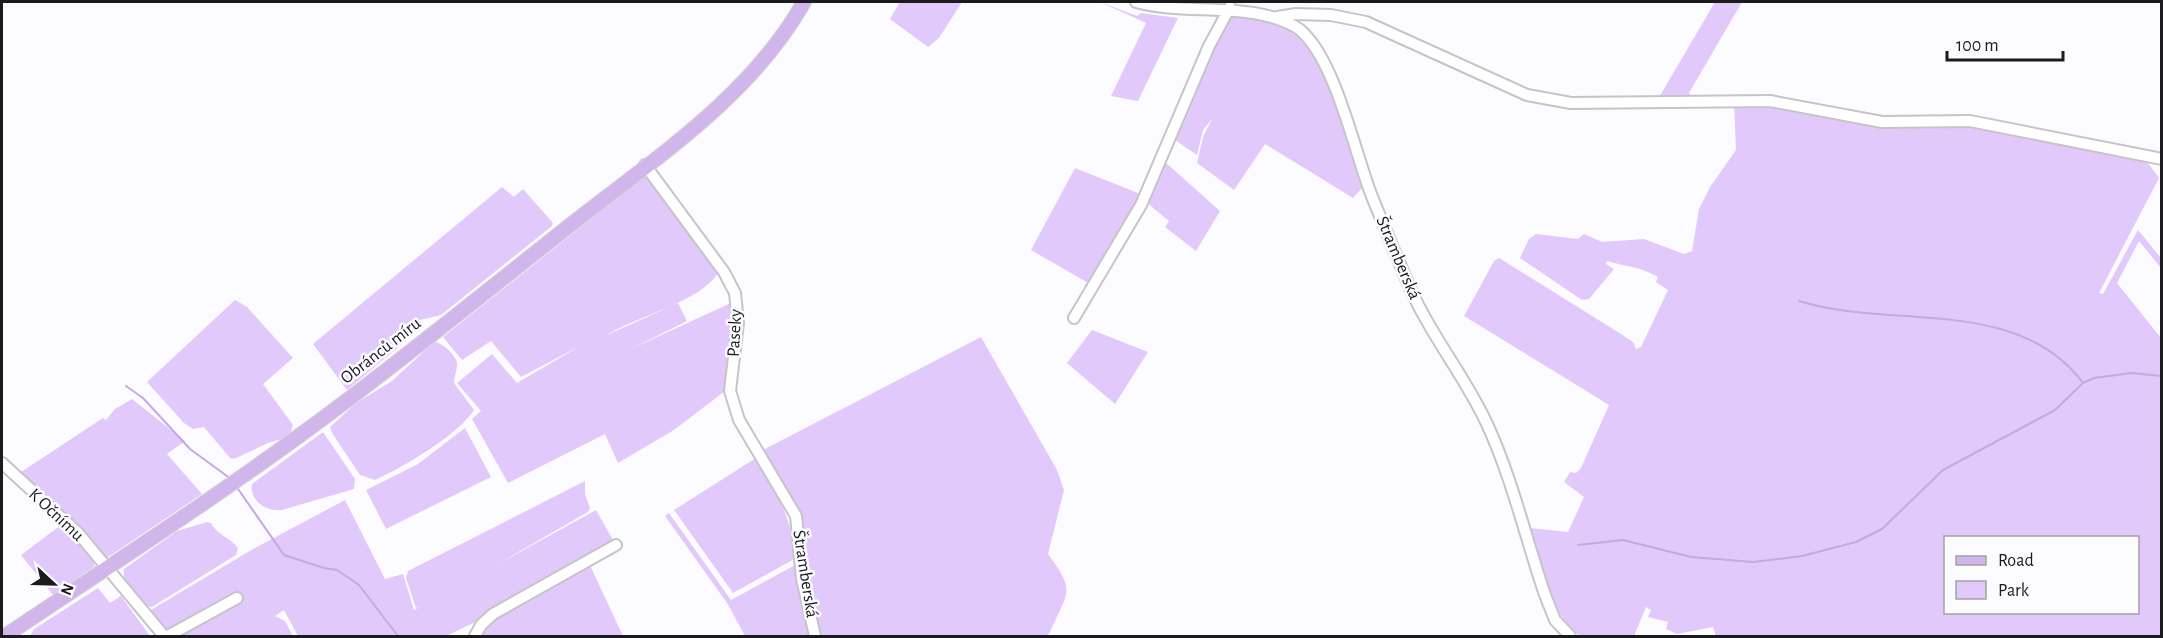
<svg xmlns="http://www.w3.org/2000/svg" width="2163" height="638" font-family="'Alegreya Sans',sans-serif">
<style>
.green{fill:#e1cafb;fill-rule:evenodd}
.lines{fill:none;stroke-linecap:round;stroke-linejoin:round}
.stream{stroke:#c5a8e4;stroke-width:2}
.minor-casing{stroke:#c6c4c8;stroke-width:14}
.major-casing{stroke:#d6d6d6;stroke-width:16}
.minor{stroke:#fff;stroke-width:10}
.major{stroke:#d1b6ec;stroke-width:14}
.labels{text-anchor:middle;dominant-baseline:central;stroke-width:5;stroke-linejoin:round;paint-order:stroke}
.street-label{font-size:18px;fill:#1b1a1c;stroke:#fcfbff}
</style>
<rect width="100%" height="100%" fill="#fcfbff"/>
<path class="green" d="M900,2h62l-23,36 -11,9 -38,-28z
M1100,2l37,14 4,-3 37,5 -40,83 -27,-5 35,-73z
M1715,2h27l-53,91 4,6h-35z
M1230,14c26,3 52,8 72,26 24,22 48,114 60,148l-9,10 -88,-54 -31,46 -37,-27 6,-26 9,-18 -9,11 -6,25 -22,-15 30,-78z
M1734,103h26l71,14 130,8 184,34 14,19 -60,115 4,1 35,-64 23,28v10l-22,-27 -22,42 44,55v298h-445l-3,-9 -36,7 -11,-5 2,-7 -20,-5 3,-7 -5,-3 -12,29c-15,0 -38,2 -52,0 -28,-9 -43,-81 -52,-108l38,4 16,-35 -20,-15 6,-10 6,1 5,-5 28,-63 -145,-89 30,-55 5,-3 122,76 12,8 3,7 5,-2 27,-57 -12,-8 2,-5c-19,-11 -31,-10 -51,-16l-1,3 8,5 -25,30 -7,1 -62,-42 9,-19 7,-5 42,5 6,-5 18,8 42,-3 40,15 8,-3 7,-42 11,-22 26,-37zM1946,538h192v74h-192z
M1165,162l55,49 -24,40 -31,-24 4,-6 -23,-19z
M1075,168l68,27 -53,89 -59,-34z
M646,175l72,98c-19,30 -82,43 -111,62l71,-32 9,18 -56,28 102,-47 1,26 -9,63 -51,39 -56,33 -13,-29 -97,49 -36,-64 9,-8 -24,-28 35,-29 25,29 63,-37 -59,31 -30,-36 -29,19 -19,-23z
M502,187l12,10 9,-8 30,34 -1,3 -111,89 -25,6 -15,24 -54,45 -34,-46z
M235,300l12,7 46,51 -30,26 30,41 -3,9 -5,4 -17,5 -34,16 -4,-1 -26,-31 -11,2 -9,-6 -37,-41z
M1092,330l56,22 -33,52 -48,-41z
M981,337l76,133 7,20 -16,64c28,38 20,37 2,78l-3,4h-229l-13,-57 -6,-63 -40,-64z
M434,342c8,0 20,12 23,20 1,6 -3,15 -3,21l20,27c-16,25 -72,58 -99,70l-15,-5 -28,-42 -2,-6 26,-24 36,-22z
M132,399l53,42 -18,13 35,40 -97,65 -33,-38 -51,-49 82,-54 3,2 9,-11z
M465,428l26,49 -105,52 -20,-39 52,-26z
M323,432l32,47 -1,10 -72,21c-15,2 -33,-9 -30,-26z
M756,458c20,33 36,61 40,100l-63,35 -59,-83z
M585,481v13l5,14 -2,4 -92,53 100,-55 17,30 -131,79 -36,17h-148l-14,-26 -9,6 10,5 8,15h-115l-10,-1 -19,-24 104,-62 92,-49 40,79 18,-5 11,36 5,-3 -3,1 -10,-30 2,-7z
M669,513l62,87 66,-36 15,72h-67l-18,-33 -62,-87z
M207,522l4,1c6,12 19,14 27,25l-2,7 -84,52c-13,-2 -31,-24 -28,-38l53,-38z
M61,525l29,31 5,10 -42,29 -32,-40z
M588,561l35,75h-144l6,-11z
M98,588l12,15 11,-7 29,40h-120l4,-7z"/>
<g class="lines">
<path class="stream" d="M1799,301c92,29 219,-6 284,82
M126,386l17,12 47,51 41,30
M236,486l48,69 40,13 13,2 22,15 39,51
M1578,545l45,-5 68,17 62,5 49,-6 54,-14 26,-13 61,-59 112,-60 28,-27 11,-5 37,-5 31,3"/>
<defs>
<path id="minor" d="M1136,2c49,14 119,-2 163,27 36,29 55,121 72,165 7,18 15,36 22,54 10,22 18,45 30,66 20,37 46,71 64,110 25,54 39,115 58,171l10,25 15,16
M1277,17l19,-3 35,1 35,7 161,73 44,8 199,-2 112,21 88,-1 192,38
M645,165l79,107 11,21 3,30 -8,68 9,29 57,96 6,63 13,57
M1074,318l67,-113 68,-159 21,-39
M2,463l76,70 86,103
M168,636l69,-38
M475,636l6,-11 12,-11 123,-69"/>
<path id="major" d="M5,636c100,-67 201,-132 298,-203 87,-63 171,-132 256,-199 87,-70 189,-133 245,-232"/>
</defs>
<use href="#minor" class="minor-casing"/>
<use href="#major" class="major-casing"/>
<use href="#minor" class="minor"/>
<use href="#major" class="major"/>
</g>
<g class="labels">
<g class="street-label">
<text transform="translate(1398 258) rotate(67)">Štramberská</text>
<text transform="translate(735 333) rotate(-87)">Paseky</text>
<text transform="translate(381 351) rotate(-38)">Obránců míru</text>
<text transform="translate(56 515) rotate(43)">K Očnímu</text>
<text transform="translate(805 574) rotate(81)">Štramberská</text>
</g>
</g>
<rect width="2163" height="638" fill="none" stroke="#1b1a1c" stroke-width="6"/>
<rect x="1944" y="536" width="195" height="78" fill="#fcfbff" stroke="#a2a1a4" stroke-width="1.5"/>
<rect x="1956" y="556" width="30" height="9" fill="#d1b6ec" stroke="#a2a1a4" stroke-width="1.5"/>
<text x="1998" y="566" font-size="18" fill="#1b1a1c">Road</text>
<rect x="1956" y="581" width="30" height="18" fill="#e1cafb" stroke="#a2a1a4" stroke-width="1.5"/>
<text x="1998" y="596" font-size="18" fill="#1b1a1c">Park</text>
<g transform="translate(54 584) rotate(112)" stroke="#fcfbff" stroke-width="4.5" paint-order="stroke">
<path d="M0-4.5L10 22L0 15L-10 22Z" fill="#1b1a1c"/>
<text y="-9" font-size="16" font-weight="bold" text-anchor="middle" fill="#1b1a1c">N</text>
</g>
<path d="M1947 51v9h116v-9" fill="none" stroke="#1b1a1c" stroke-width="3"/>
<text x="1956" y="51" font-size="18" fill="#1b1a1c" stroke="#fcfbff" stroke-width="4.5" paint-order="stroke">100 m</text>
</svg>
